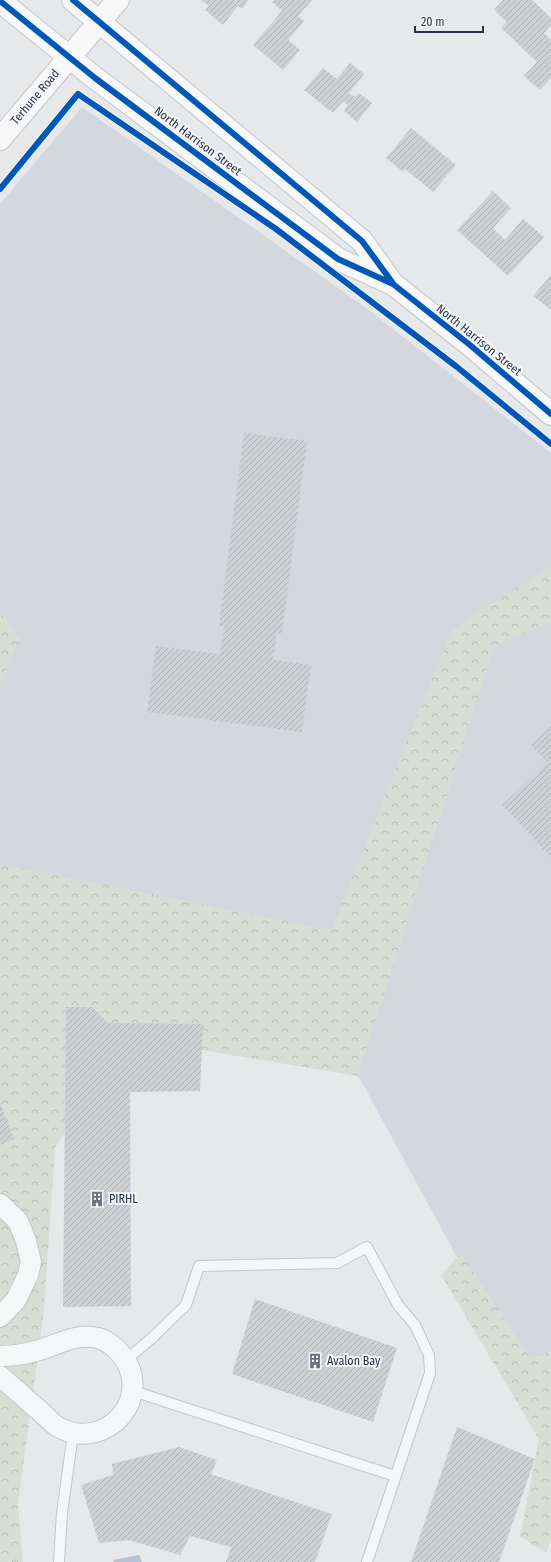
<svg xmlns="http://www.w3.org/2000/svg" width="551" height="1562" font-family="'Fira Sans Condensed',sans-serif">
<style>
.built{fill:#d4d7dd}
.forest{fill:url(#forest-crowns)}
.water{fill:#b4c4d5}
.building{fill:url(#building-hatch)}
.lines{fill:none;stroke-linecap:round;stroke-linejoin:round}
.lane-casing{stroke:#c4c6c8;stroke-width:12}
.street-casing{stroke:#c4c6c8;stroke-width:22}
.secondary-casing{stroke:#c4c6c8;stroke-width:24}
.lane{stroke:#f5f6f7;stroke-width:10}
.street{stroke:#f5f6f7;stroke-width:20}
.secondary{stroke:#f8f8f8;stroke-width:22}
.cycleway-casing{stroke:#f4f6f9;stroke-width:8}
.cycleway{stroke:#0057b8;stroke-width:6}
.labels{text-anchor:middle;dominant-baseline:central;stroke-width:4;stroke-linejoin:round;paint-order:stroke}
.street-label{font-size:12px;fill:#2b3445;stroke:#f4f6f9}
.poi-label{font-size:12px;fill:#2b3445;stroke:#f4f6f9;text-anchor:start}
</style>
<defs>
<pattern id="forest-crowns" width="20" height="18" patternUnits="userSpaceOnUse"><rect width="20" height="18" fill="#d6ded6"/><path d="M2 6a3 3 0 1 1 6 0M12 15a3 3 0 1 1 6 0" fill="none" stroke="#b8bfb9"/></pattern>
<pattern id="building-hatch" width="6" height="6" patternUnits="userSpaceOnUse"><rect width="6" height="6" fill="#ced0d3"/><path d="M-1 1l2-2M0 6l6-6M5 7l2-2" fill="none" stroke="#b1b3b6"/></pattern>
</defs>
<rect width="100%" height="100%" fill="#e6e8ea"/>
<path class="built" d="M82,107l283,200 186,146v977l-211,-388 -340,-129v-709z"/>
<path class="forest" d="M551,566v57l-57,23 -136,430 -234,-39 -69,111 -11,162 -26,194 5,58h-23v-698l331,66 122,-302z
M0,612l20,27 -20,46z
M461,1253l69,105 21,-6v187l-5,13 -26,-15 19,-98 -98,-164z"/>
<path class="water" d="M139,1555l3,7h-28l-1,-2z"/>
<path class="building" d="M201,0h48l-7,9 -4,-3 -15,19 -18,-15 4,-4z
M274,0h38l-14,16 6,5 -16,19 12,10 -17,20 -30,-25 29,-34 -10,-9z
M503,0h29l19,18v7l-7,8 7,7v38l-11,12 -16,-14 13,-14 -36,-34 6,-6 -13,-12z
M350,63l14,11 -15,19 6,4 4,-4 13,10 -15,19 -13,-11 4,-6 -5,-4 -10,12 -29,-23 19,-22 14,11z
M411,128l45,37 -23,27 -28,-23 -2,3 -17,-14z
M493,191l18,17 -18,20 12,12 18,-21 21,18 -36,39 -51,-46z
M551,275v35l-18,-14z
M244,433l63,8 -25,193 -5,-1 -4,27 38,5 -9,67 -155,-20 9,-66 64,8 4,-28h-5z
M551,724v133l-49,-52 46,-42 -18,-19z
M66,1007h27l15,16 95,1 -3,67 -70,1 1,214 -68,1z
M0,1103l14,36 -14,6z
M255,1299l142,49 -24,74 -141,-48z
M457,1427l78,32 -36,103h-88z
M179,1447l38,13 -6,14 121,40 -17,48h-89l5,-15 -41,-11 -10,19 -51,-15 -30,3 -18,-58 32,-10 -1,-11z"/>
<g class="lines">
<defs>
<path id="lane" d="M126,1360l26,-22 34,-33 13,-39 138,-3 30,-16 31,58 17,20 14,30 1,18 -63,189
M133,1391l262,85
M59,1562l3,-49 11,-80"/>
<path id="street" d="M0,1204l18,17 8,20 5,21 -3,13 -12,25 -16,17
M0,1356c12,0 25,-2 36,-5 23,-6 37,-18 62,-13 8,2 17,9 22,15 36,42 -12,99 -60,75 -7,-3 -13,-11 -19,-16 -14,-12 -27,-24 -41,-36"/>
<path id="secondary" d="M73,0l289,241 30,42
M0,1l95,77 243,181 55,25 77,61 81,69
M0,139l118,-139"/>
</defs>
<use href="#lane" class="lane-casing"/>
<use href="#street" class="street-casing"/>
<use href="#secondary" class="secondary-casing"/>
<use href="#lane" class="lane"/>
<use href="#street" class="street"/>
<use href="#secondary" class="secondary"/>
<defs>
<path id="cycleway" d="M73,0l289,241 30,41
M0,1l95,77 243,181 55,25 77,61 81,69
M0,189l78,-95 198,135 181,138 94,77"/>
</defs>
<use href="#cycleway" class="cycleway-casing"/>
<use href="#cycleway" class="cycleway"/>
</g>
<defs>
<symbol id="building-bare" viewBox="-9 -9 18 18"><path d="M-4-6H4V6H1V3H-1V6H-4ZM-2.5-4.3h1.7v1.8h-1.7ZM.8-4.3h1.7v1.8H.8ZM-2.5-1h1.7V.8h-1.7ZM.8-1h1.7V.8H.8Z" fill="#6c737f" stroke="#f4f6f9" stroke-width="2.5" paint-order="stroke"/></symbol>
</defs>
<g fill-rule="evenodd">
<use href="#building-bare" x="86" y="1188" width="22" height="22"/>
<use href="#building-bare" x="304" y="1350" width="22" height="22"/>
</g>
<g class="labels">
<g class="street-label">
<text transform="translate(35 97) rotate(-50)">Terhune Road</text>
<text transform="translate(198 141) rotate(37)">North Harrison Street</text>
<text transform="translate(479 340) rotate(39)">North Harrison Street</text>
</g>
<g class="poi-label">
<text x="109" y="1199">PIRHL</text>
<text x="327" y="1361">Avalon Bay</text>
</g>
</g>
<path d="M415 26v6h68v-6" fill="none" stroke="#2b3445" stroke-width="2"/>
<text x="421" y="26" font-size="12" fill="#2b3445" stroke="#f4f6f9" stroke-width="3" paint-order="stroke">20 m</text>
</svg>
